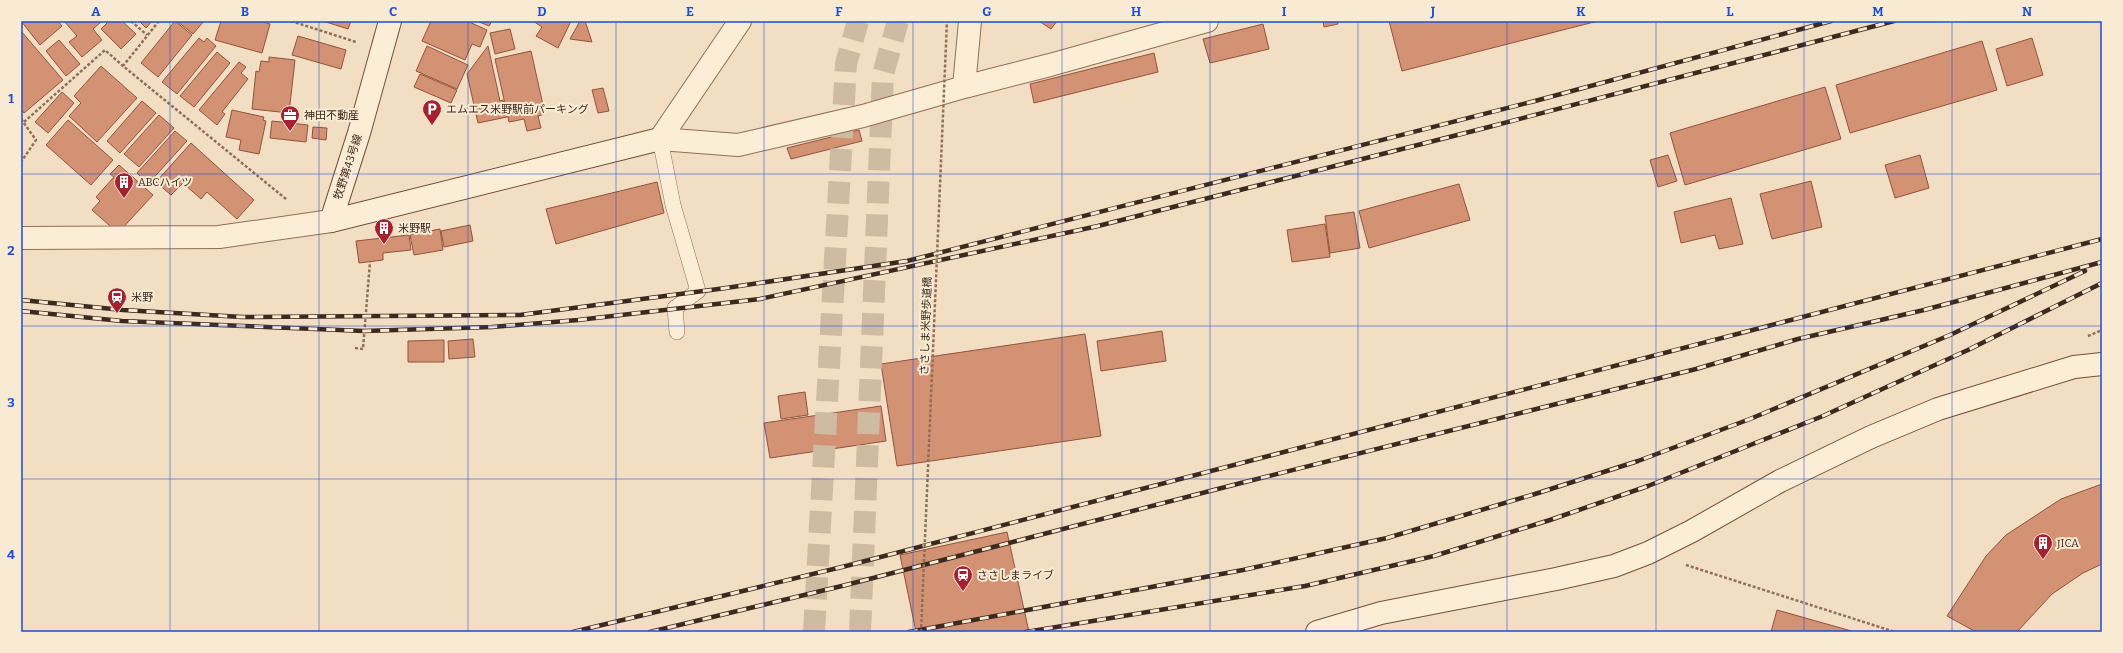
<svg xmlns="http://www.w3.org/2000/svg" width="2123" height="653" font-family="Bitter,'Noto Sans JP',serif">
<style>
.building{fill:#d49275;stroke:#91533b}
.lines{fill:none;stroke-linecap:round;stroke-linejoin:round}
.secondary-tunnel{stroke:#cebba2;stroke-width:22;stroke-dasharray:22 11;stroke-linecap:butt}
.lane-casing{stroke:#8f6f57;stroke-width:16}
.street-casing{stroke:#8f6f57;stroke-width:24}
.secondary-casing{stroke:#71503b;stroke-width:24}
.path{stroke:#8f6f57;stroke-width:2.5;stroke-dasharray:3 2;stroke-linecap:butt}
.lane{stroke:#fcedd7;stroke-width:15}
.street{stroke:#fcedd7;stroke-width:22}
.secondary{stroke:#fcedd7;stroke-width:22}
.rail-casing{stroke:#3d291d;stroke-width:4.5}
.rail{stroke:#f9ead4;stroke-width:3;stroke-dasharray:9;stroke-linecap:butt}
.path-bridge{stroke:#8f6f57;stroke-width:2.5;stroke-dasharray:3 2;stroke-linecap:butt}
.grid{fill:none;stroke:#1d4ed8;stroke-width:1;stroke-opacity:0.55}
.labels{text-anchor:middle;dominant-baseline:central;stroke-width:4;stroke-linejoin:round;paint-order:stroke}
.poi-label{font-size:11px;fill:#3d291d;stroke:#f9ead4;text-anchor:start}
.street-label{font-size:11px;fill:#3d291d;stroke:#f9ead4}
.neatline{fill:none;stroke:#1d4ed8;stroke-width:1.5}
.grid-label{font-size:13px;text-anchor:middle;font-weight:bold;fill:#1d4ed8}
</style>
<rect width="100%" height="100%" fill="#f2dfc3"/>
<path class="building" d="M21,21h37l4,5 -22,19z
M64,21h38l-9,8 9,11 -20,17 -13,-15 8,-6z
M109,21h13l14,13 -15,15 -20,-20z
M139,21h13l-6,7z
M175,21l17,14 -34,42 -17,-14z
M177,21h27l-11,13z
M221,21h39l10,3 -8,29 -47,-13z
M323,21h28l-3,8z
M431,21h36l20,9 -7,17 -8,-3 -7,16 -43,-19z
M477,21h15l-3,5z
M533,21h38l-13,27 -22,-12 6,-9z
M580,21h5l7,21 -22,-3z
M1039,21h18l-6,8z
M1323,21h14l1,3 -14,3z
M1389,21h209l-196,50z
M1263,24l6,25 -59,14 -7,-24z
M510,29l5,20 -20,5 -5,-21z
M21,31l42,49 -39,33 -3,-4z
M298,36l48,14 -5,19 -49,-14z
M199,38l5,4 3,-4 9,8 -39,48 -15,-12z
M2032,38l11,37 -36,11 -11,-37z
M59,40l21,24 -14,12 -20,-25z
M1982,41l15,49 -147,43 -14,-48z
M427,46l41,19 -11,24 -41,-18z
M488,46l12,55 3,-1 4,17 -29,6 -11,-49z
M531,51l14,63 -7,2 3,12 -14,3 -3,-12 -15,3 -14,-63z
M217,52l13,11 -36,44 -14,-11z
M1154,53l4,19 -124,31 -4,-19z
M269,57l26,3 -6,53 -37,-4 4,-38 3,1 2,-11 8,1z
M239,62l7,5 -5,6 7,6 -26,33 3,2 -8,11 -18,-15z
M101,66l36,32 -40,44 -28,-26 12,-13 -7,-7z
M420,74l37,16 -6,13 -37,-16z
M1825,87l16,52 -156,46 -15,-52z
M603,88l6,23 -11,2 -6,-23z
M62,92l12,11 -26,30 -13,-11z
M142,101l14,12 -36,40 -13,-12z
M232,110l32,7 -1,3 3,1 -7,33 -20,-4 2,-10 -15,-3z
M159,115l15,13 -35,39 -15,-13z
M68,120l45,40 -22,25 -45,-40z
M272,121l36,4 -2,17 -36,-4z
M313,127l14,1 -1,12 -14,-2z
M859,130l3,11 -71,18 -4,-11z
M175,131l12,10 -39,43 -11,-11z
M191,143l63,57 -17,19 -30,-27 -6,7 -18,-16 -12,12 -15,-13z
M1668,155l9,26 -19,6 -8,-27z
M1920,155l9,33 -34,10 -10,-33z
M119,165l34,30 -35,38 -26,-23 8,-9 -4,-4 18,-20 -4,-3z
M1811,181l11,46 -50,12 -12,-45z
M657,182l7,31 -108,31 -10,-35z
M1459,184l11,36 -101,28 -10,-37z
M1731,198l12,46 -24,5 -4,-14 -34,8 -7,-31z
M1354,212l6,36 -30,5 -5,-37z
M1325,224l5,33 -38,5 -5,-32z
M470,225l3,16 -29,6 -3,-16z
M440,229l3,21 -29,5 -4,-20z
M409,235l2,15 -28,3v7l-24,3 -3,-22z
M1162,331l4,30 -65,10 -4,-30z
M1085,334l16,102 -204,30 -16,-102z
M473,339l2,18 -26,2 -1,-18z
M444,340v22h-36v-21z
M805,392l3,23 -27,4 -3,-23z
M881,406l5,35 -116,17 -6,-35z
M2102,484v80l-19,9 -31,21 -35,38h-41l-29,-16 39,-60 20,-21 55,-36z
M1007,532l22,100h-113l-16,-77z
M1777,610l78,22h-84z"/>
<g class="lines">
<path class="secondary-tunnel" d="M814,632l32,-568 12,-43
M860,632l23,-558 15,-53"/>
<defs>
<path id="lane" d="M660,139l13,66 25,86 -23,17 2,24"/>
<path id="street" d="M740,21l-80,118 78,6 125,-29 101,-29 86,-22 157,-44
M964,87l6,-66
M21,238l198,-1 112,-16"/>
<path id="secondary" d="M331,221l329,-82
M331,221l28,-88 31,-112
M1317,632l64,-19 175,-34 58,-13 34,-13 44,-22 88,-50 91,-44 67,-28 136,-42 28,-3"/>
</defs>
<use href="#lane" class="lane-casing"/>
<use href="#street" class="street-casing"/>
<use href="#secondary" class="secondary-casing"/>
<path class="path" d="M131,21l16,14
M159,21l-36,45 163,133
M291,21l65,21
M21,119l15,21 -15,22
M24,122l81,-72 18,16
M2088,336l14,-6
M355,348l8,1 7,-87
M1686,565l209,67"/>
<use href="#lane" class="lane"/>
<use href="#street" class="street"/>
<use href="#secondary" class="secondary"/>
<defs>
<path id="rail" d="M21,300l102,10 119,7 278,-2 206,-27 181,-27 628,-160 296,-80
M21,311l101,10 242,10 128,-4 86,-7 182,-21 338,-73 387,-98 409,-107
M573,632l273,-66 1256,-327
M650,632l196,-47 395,-102 455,-114 102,-30 126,-29 178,-48
M909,632l334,-62 144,-32 148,-44 103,-33 112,-42 200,-84 135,-64
M1026,632l279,-46 129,-30 116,-36 98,-34 175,-70 145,-66 134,-67"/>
</defs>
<use href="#rail" class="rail-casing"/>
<use href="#rail" class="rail"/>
<path class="path-bridge" d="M921,632l26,-611"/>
</g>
<path class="grid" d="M170,21v611M319,21v611M468,21v611M616,21v611M764,21v611M913,21v611M1062,21v611M1210,21v611M1358,21v611M1507,21v611M1656,21v611M1804,21v611M1952,21v611M21,174h2081M21,326h2081M21,479h2081"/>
<defs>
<symbol id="parking-pin" viewBox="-11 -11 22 30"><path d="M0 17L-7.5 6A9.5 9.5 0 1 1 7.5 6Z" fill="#a42131" stroke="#f9ead4"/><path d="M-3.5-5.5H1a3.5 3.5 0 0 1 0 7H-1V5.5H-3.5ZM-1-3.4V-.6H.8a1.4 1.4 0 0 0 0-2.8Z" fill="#fff"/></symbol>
<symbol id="office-pin" viewBox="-11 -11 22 30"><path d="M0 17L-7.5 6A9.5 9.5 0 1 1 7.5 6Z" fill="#a42131" stroke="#f9ead4"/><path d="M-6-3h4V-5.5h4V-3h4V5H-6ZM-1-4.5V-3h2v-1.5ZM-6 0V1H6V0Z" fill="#fff"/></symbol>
<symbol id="building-pin" viewBox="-11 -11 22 30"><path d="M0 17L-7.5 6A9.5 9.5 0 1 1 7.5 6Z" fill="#a42131" stroke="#f9ead4"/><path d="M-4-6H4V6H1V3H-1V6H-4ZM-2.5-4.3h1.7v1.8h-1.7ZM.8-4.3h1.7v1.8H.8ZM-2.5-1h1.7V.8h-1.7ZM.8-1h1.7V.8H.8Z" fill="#fff"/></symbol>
<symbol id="station-pin" viewBox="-11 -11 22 30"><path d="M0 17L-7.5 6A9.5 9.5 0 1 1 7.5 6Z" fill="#a42131" stroke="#f9ead4"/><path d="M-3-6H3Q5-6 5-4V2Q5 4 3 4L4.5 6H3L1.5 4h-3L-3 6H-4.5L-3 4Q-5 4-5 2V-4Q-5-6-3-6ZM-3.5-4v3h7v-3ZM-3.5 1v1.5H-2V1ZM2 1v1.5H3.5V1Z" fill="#fff"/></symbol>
</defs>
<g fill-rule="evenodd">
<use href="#parking-pin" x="421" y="98" width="22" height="30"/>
<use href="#office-pin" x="279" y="104" width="22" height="30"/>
<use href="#building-pin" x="113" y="171" width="22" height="30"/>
<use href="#building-pin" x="373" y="217" width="22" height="30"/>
<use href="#station-pin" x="106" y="286" width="22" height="30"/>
<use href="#building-pin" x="2032" y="532" width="22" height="30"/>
<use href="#station-pin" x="952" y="564" width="22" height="30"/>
</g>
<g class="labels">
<g class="poi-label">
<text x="446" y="109">エムエス米野駅前パーキング</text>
<text x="304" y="115">神田不動産</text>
<text x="138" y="182">ABCハイツ</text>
<text x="398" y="228">米野駅</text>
<text x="131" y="297">米野</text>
<text x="2057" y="543">JICA</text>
<text x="977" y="575">ささしまライブ</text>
</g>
<g class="street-label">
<text transform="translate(348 167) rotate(-72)">牧野第43号線</text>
<text transform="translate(926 326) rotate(-88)">ささしま米野歩道橋</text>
</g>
</g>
<rect width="2123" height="653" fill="none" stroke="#f9ead4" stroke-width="44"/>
<rect x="22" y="22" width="2079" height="609" class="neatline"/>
<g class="grid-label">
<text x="96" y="16">A</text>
<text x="245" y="16">B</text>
<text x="393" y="16">C</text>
<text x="542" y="16">D</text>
<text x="690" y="16">E</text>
<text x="839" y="16">F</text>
<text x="987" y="16">G</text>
<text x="1136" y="16">H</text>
<text x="1284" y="16">I</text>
<text x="1433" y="16">J</text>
<text x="1581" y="16">K</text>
<text x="1730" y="16">L</text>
<text x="1878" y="16">M</text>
<text x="2027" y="16">N</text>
<text x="11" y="103">1</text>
<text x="11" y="255">2</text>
<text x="11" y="407">3</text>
<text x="11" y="559">4</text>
</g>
</svg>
